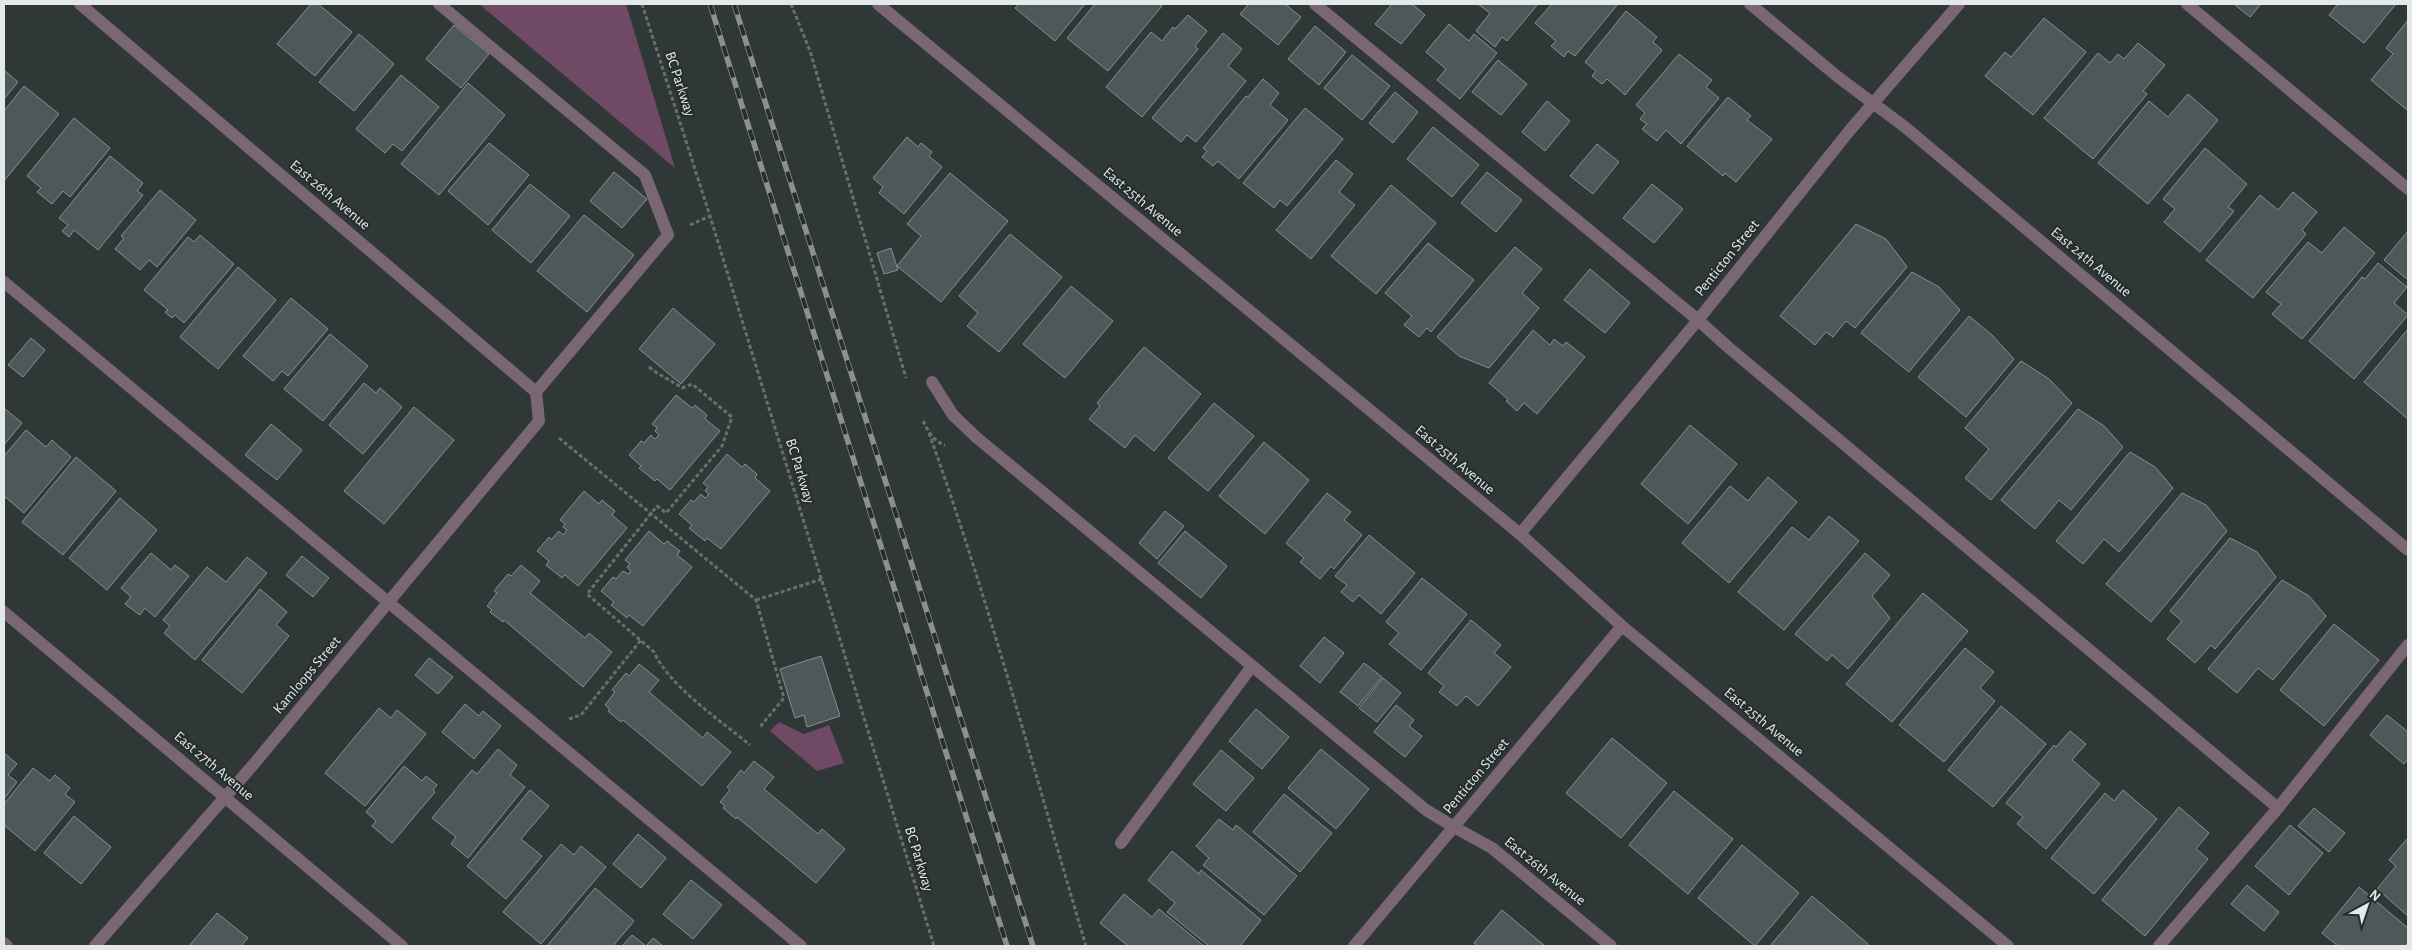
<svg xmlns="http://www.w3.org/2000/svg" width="2412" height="950" font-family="'Alegreya Sans',sans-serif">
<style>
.green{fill:#704964}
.building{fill:#4f5858;stroke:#879091}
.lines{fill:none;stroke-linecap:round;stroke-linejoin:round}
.path{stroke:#686f6f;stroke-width:3;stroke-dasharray:4 2.5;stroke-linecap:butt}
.service{stroke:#7b6674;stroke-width:12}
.minor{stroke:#7b6674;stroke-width:12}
.rail-casing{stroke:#8b9191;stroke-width:5.5}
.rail{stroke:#252d2d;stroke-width:4;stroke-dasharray:11;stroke-linecap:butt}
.labels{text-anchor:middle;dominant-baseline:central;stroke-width:4;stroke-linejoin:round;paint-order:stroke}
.street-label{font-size:15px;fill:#e3e8e8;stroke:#252d2d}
</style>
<rect width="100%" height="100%" fill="#2f3737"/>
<path class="green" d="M479,4h147l49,164z
M779,722l25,12 25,-9 15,38 -27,8 -47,-40z"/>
<path class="building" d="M311,4h7l34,28 -37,44 -38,-32z
M1019,4h66l-30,37 -40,-33z
M1095,4h63l4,2 -54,65 -41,-33z
M1249,4h36l16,13 -23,28 -38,-31z
M1392,4h20l13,11 -24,29 -26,-20z
M1478,4h60l-31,37 -5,-4 -7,10 -19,-16 14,-18z
M1552,4h66l-43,52 -7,-5 -4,6 -13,-11 5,-5 -21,-18z
M2234,4h27l-11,13z
M2338,4h58l-32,39 -35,-28z
M1626,11l31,26 -4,5 9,8 -37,45 -18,-16 -5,5 -10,-8 4,-5 -11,-9z
M1188,15l19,16 -12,15 3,3 -56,68 -36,-30 45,-55 11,9 11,-14 2,2z
M2044,18l42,34 -53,63 -48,-39 20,-24 6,5z
M2408,20v89l-1,1 -36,-30 22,-26 -7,-6z
M1449,24l20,17 5,-7 23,19 -37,46 -23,-19 9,-11 -20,-17z
M454,25l35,29 -28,34 -35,-29z
M1315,26l31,26 -27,33 -31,-26z
M1223,33l19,16 -14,17 18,15 -50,61 -9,-7 -6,7 -29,-24z
M359,34l35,30 -40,47 -35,-29z
M2138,43l27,22 -22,26 4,3 -54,65 -49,-41 54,-65 12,10 8,-9 6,5z
M1679,54l33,26 -6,7 13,11 -38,46 -15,-14 -9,11 -15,-12 5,-5 -7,-5 5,-6 -9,-8z
M1352,55l38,31 -28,34 -38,-32z
M1498,60l29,24 -26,31 -29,-23z
M4,70l14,12 -14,17z
M401,75l38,32 -37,44 -9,-7 -8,9 -29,-24z
M1263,79l16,14 -9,12 18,15 -49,59 -21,-18 -5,5 -11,-9 5,-6 -4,-3 43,-52 2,1z
M468,83l37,32 -66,80 -38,-31z
M24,86l35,28 -55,67v-70z
M1395,92l23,20 -25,31 -24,-20z
M2188,94l30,26 -70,84 -50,-41 51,-62 19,16z
M1728,97l23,19 -4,4 25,19 -36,43 -11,-9 -2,3 -36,-30z
M1547,101l23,20 -25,30 -23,-19z
M1305,108l38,31 -56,67 -7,-6 -6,8 -31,-25z
M74,118l36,30 -40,49 -7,-6 -11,13 -15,-12 4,-4 -14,-12z
M1433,127l46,38 -27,32 -45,-38z
M907,137l11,10 3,-4 11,9 -3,4 13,11 -38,47 -25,-21 4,-6 -10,-9z
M489,143l40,32 -41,50 -40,-34z
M1597,144l22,18 -26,32 -23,-18z
M2205,148l42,36 -19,23 6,4 -34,41 -36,-30 11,-13 -12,-10z
M110,156l33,27 -6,8 6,4 -45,55 -24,-20 -5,7 -7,-6 6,-6 -9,-7z
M1336,160l17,14 -14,18 16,13 -44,54 -35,-29z
M614,172l33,27 -25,29 -32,-27z
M1487,172l35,28 -26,32 -35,-29z
M950,173l58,48 -67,81 -44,-36 24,-30 -14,-12z
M530,184l40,32 -39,47 -39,-33z
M1652,184l31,25 -29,34 -31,-25z
M1391,185l45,38 -60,71 -45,-38z
M160,190l36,30 -39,47 -8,-7 -9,10 -25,-21 9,-11 -3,-2z
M2293,192l24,20 -15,18 4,4 -53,64 -47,-38 54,-65 18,15z
M584,215l50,40 -47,57 -50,-41z
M1856,224l30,15 21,28 -52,61 -9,-7 -13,16 -7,-5 -11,13 -35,-29z
M2344,227l31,26 -73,86 -30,-25 9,-10 -15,-12 42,-50 14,11z
M2408,231v49l-24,-20z
M1010,234l52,43 -63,75 -32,-26 11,-13 -19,-17z
M200,235l34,29 -50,59 -9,-8 -3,3 -7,-6 3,-2 -24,-20 44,-53 6,5z
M1428,243l46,37 -43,52 -4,-4 -8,9 -15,-12 8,-9 -27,-23z
M1515,247l27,22 -20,24 17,15 -50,60 -30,-12 -22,-19z
M891,248l7,22 -14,4 -7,-21z
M2378,263l29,24 -13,16 14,12 -54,64 -45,-38 53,-64 3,2z
M238,267l38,33 -58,69 -38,-32z
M1590,269l40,34 -25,30 -41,-33z
M1912,272l27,15 21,23 -51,62 -48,-39z
M1071,286l42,35 -48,57 -42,-34z
M291,298l37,31 -40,47 -6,-5 -9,10 -30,-25z
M673,308l42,36 -34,40 -42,-35z
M1969,316l23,19 22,24 -48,58 -48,-40z
M2408,329v90l-44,-37z
M1533,330l17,15 4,-6 9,7 3,-4 19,15 -48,57 -13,-11 -7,8 -11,-10 2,-2 -19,-16z
M330,334l38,32 -45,55 -39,-32z
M31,338l14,12 -22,27 -15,-12z
M1144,347l57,47 -47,57 -19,-16 -10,13 -36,-29 11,-13 -3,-3z
M2021,361l28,18 23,24 -81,97 -26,-22 24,-29 -24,-21z
M364,383l12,10 4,-5 22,19 -39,47 -34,-29z
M676,395l16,13 3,-3 12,10 -2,4 15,12 -50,59 -13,-11 -2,2 -16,-13 2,-2 -12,-11 12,-14 3,2 7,-8 4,4 4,-4 -4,-4 2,-3 -5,-4z
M1214,403l40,33 -46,55 -40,-33z
M414,407l40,33 -70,84 -40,-33z
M4,408l18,15 -18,22z
M2078,409l26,17 19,21 -52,63 -12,-10 -24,29 -34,-29z
M271,424l31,26 -25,30 -32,-25z
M1690,425l47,39 -49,60 -47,-40z
M26,430l20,17 6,-7 19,17 -47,56 -20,-17v-40z
M1264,442l45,38 -44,54 -46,-38z
M2130,452l25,15 18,21 -54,64 -15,-13 -21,25 -27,-23z
M727,454l15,13 3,-3 12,10 -2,4 15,13 -49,58 -14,-11 -2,3 -16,-13 3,-3 -13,-11 12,-14 3,2 7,-8 4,4 4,-4 -4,-3 3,-4 -5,-4z
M76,457l40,34 -53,64 -41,-33z
M1768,477l29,25 -68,81 -47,-40 48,-57 18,15z
M584,491l15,13 3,-4 13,11 -3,4 15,13 -49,58 -13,-11 -3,3 -16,-13 3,-4 -12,-10 12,-14 2,3 8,-9 4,4 4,-5 -4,-3 2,-3 -5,-4z
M1327,493l24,19 -7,8 18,15 -28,34 -3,-3 -11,13 -20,-17 4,-4 -18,-15z
M2182,493l24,12 21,26 -76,91 -45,-38z
M120,498l37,32 -50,60 -38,-32z
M1165,511l19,15 -27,33 -18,-16z
M1829,516l30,25 -75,89 -46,-38 54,-65 17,13z
M649,531l15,13 3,-3 13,10 -3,4 15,12 -49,59 -14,-11 -2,3 -16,-13 3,-3 -13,-11 12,-14 3,2 7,-8 5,3 3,-3 -4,-4 3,-3 -5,-4z
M1185,531l42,35 -26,32 -43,-35z
M1369,535l46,38 -34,41 -22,-19 -6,7 -12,-10 6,-7 -12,-9z
M2230,538l27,14 19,25 -61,72 -4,-4 -16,18 -28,-24 15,-18 -12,-10z
M151,553l20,17 4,-5 14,11 -34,41 -10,-9 -5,7 -15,-11 6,-7 -10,-9z
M1865,553l25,22 -18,21 18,22 -42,51 -16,-14 -5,6 -32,-27z
M302,556l27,22 -16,19 -27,-22z
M247,557l20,16 -72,87 -31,-27 6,-7 -7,-6 44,-53 19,15z
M521,565l19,16 -10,12 55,45 4,-5 23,19 -29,35 -79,-67 -1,2 -13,-10 2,-2 -5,-4 10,-13 -3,-2 14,-17 3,2z
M1422,578l45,36 -46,56 -32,-26 10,-11 -13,-11z
M2282,580l27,16 17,20 -53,64 -15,-12 -21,25 -29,-24z
M260,589l27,23 -11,13 13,11 -47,57 -40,-33z
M1923,593l45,38 -76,91 -46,-38z
M1471,620l30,25 -7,8 17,14 -33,39 -12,-10 -9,10 -18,-14 5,-6 -16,-13z
M2334,624l45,36 -55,66 -44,-36z
M1324,637l20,16 -24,30 -20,-17z
M1965,648l29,24 -14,16 15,13 -51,61 -45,-37z
M821,656l19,60 -33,11 -3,-12 -9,3 -15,-49z
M429,658l24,19 -15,17 -23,-19z
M1364,663l18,14 -24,29 -18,-14z
M639,664l20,16 -10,12 54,46 4,-6 24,20 -29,34 -79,-66 -2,2 -13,-11 2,-2 -5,-4 10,-13 -3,-2 14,-17 3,3z
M1383,678l18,15 -24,29 -18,-14z
M465,704l14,12 4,-5 18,15 -27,33 -32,-27z
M1396,705l18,15 -5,6 13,10 -17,21 -31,-25z
M2001,706l45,38 -53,63 -45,-37z
M379,708l12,10 6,-8 29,24 -61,72 -40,-33z
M1256,709l33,28 -27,32 -33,-28z
M2387,715l21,17v27l-4,5 -34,-29z
M2070,731l16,13 -14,16 28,24 -54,65 -29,-25 6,-7 -17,-14 48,-58 2,2z
M1612,738l55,45 -46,55 -55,-45z
M498,749l19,16 -7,10 15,12 -57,71 -17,-14 5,-7 -24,-19 40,-48 5,4z
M1321,749l48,40 -33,40 -48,-41z
M1221,750l33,28 -28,33 -33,-27z
M4,753l13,11 -9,11 9,7 -13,17z
M754,761l20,16 -10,12 54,45 4,-5 23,20 -29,34 -79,-66 -1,2 -13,-11 2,-2 -5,-4 10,-12 -3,-3 14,-17 3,3z
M404,766l18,15 4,-5 11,9 -4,5 2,2 -43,51 -20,-17 4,-5 -10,-9z
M33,768l17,13 5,-6 15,13 -5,6 10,8 -40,49 -31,-26v-21z
M530,790l19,16 -28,33 21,17 -36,43 -39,-33z
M2123,790l34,29 -63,75 -43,-36 54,-65 9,8z
M1674,791l59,48 -45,55 -59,-49z
M1284,794l48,39 -32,39 -47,-40z
M2179,807l30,26 -13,16 12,10 -63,77 -43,-36z
M2314,808l31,25 -16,19 -31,-26z
M74,816l37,31 -30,37 -37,-31z
M1219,819l14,11 3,-5 61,51 -33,39 -61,-50 6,-7 -13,-12z
M2290,825l33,28 -34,42 -34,-29z
M638,834l28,24 -25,30 -28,-24z
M2407,839l1,1v76l-31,-27 19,-23 -7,-6z
M561,844l13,11 7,-9 25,21 -65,77 -38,-32z
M1742,845l57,48 -44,53 -57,-48z
M1172,851l27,23 2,-4 60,50 -21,26h-31l-42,-34 8,-9 -27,-23z
M691,880l31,25 -29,34 -30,-25z
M2247,885l32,27 -15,19 -33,-27z
M2359,887l49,41v15l-3,3h-67l-16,-13z
M595,888l39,33 -21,25h-66z
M1124,894l28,23 7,-8 45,37h-76l-28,-23z
M1812,896l56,48 -1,2h-97z
M1502,910l43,36h-67l-4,-3z
M217,913l31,25 -7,8h-52z
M632,935l14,11h-24z
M653,938l10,8h-17z"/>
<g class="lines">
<path class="path" d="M642,4l68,212 224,730
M791,4l19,47 96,327
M690,225l20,-9
M649,367c11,9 22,13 33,21l10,-4 40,33 -10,29 -56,67 -9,-7 -70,88 67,58c15,34 67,69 96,93
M923,421c5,10 11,21 22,24
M929,433c60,168 106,342 157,513
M559,438l197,162 28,98 -25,30
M756,600l66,-21
M569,719l12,-4 60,-75"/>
<path class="service" d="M439,4l206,171 23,60 -132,157
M1315,4l383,316 30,27 550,461
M2187,4l221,185
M4,282l797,664
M932,382l21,33 23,22 450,373 28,17
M1121,843l131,-177
M4,943l3,3
M2159,946l119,-138 130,-163"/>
<path class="minor" d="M80,4l456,388 3,29 -286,344 -158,181
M878,4l642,530 102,92 386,320
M1750,4l88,73 67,50 503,423
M1520,534l178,-214 152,-190 109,-126
M4,612l398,334
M1454,827l38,21 119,98
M1354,946l268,-320"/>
<defs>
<path id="rail" d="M710,4l297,942
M734,4l299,942"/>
</defs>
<use href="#rail" class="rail-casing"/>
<use href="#rail" class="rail"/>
</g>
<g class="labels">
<g class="street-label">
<text transform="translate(680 84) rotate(72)">BC Parkway</text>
<text transform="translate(330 195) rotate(40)">East 26th Avenue</text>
<text transform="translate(1143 202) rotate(40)">East 25th Avenue</text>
<text transform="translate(1727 258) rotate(-51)">Penticton Street</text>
<text transform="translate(2091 262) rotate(40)">East 24th Avenue</text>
<text transform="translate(1455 460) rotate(40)">East 25th Avenue</text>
<text transform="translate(800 471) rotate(73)">BC Parkway</text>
<text transform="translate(307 675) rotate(-50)">Kamloops Street</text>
<text transform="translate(1764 722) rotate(40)">East 25th Avenue</text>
<text transform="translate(214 766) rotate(40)">East 27th Avenue</text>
<text transform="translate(1476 776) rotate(-50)">Penticton Street</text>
<text transform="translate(919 859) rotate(73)">BC Parkway</text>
<text transform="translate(1545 871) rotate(39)">East 26th Avenue</text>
</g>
</g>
<rect width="2412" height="950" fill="none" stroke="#e3e8e8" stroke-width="10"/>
<g transform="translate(2367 905) rotate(40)" stroke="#252d2d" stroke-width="4" paint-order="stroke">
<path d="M0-4L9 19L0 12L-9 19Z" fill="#e3e8e8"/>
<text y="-8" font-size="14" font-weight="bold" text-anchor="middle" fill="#e3e8e8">N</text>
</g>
</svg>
